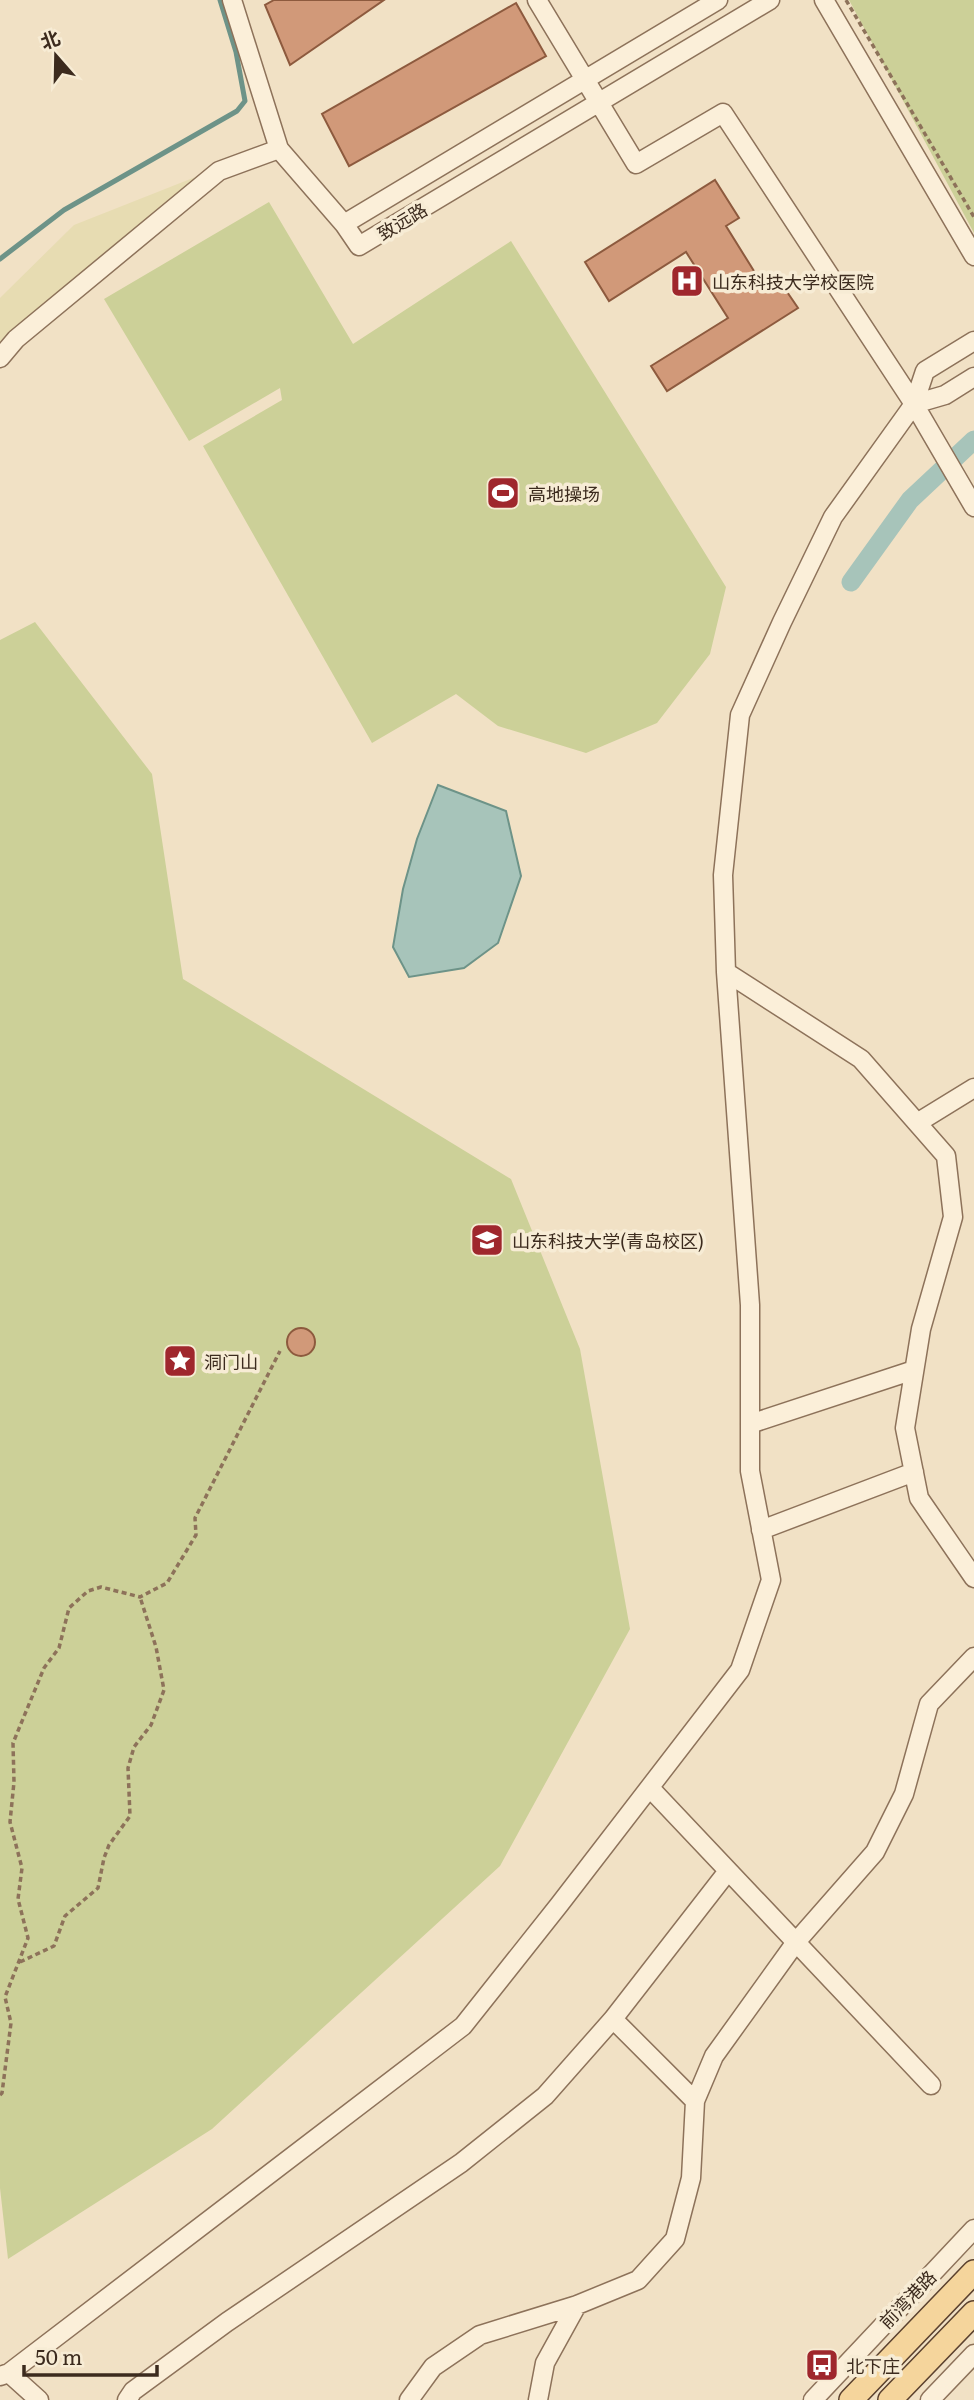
<svg xmlns="http://www.w3.org/2000/svg" width="974" height="2400" font-family="Literata,'Noto Sans SC',serif">
<style>
.farmland{fill:#e7dcb2}
.green{fill:#ccd098}
.water{fill:#a7c4ba;stroke:#6d9388;stroke-width:2}
.lines{fill:none;stroke-linecap:round;stroke-linejoin:round}
.stream{stroke:#6d9388;stroke-width:5}
.canal{stroke:#a7c4ba;stroke-width:19}
.building{fill:#d19979;stroke:#8d5a3e;stroke-width:2}
.minor-casing{stroke:#8d725a;stroke-width:21}
.major-casing{stroke:#5b412e;stroke-width:26}
.path{stroke:#8d725a;stroke-width:3.5;stroke-dasharray:5 3.5;stroke-linecap:butt}
.minor{stroke:#fbefd9;stroke-width:18}
.major{stroke:#f5d59c;stroke-width:23}
.labels{text-anchor:middle;dominant-baseline:central;stroke-width:7;stroke-linejoin:round;paint-order:stroke}
.street-label{font-size:18px;fill:#3c2b1e;stroke:#f7ecd5}
.poi-label{font-size:18px;fill:#3c2b1e;stroke:#f7ecd5;text-anchor:start}
</style>
<rect width="100%" height="100%" fill="#f1e1c5"/>
<path class="farmland" d="M203,174l-203,185v-61l74,-73z"/>
<path class="green" d="M849,0h125v233z
M269,202l84,142 158,-103 215,346 -16,67 -53,69 -71,30 -88,-27 -42,-32 -84,49 -169,-297 79,-46 -2,-12 -91,53 -85,-142z
M35,622l117,152 31,205 328,200 69,170 50,280 -130,237 -288,263 -204,130 -8,-71v-1548z"/>
<path class="water" d="M438,785l68,26 15,65 -23,67 -34,25 -55,9 -16,-30 10,-58 14,-50z"/>
<g class="lines">
<path class="stream" d="M0,259l64,-49 173,-99 8,-10 -9,-49 -16,-52"/>
<path class="canal" d="M851,582l59,-82 64,-60"/>
</g>
<path class="building" d="M274,0h110l-94,65 -25,-60z
M516,3l30,53 -197,110 -27,-52z
M715,180l24,38 -13,8 41,66 14,-9 17,25 -131,83 -16,-25 77,-48 -42,-66 -77,49 -24,-39z
M287 1342a14 14 0 1 1 28 0a14 14 0 1 1-28 0Z"/>
<g class="lines">
<defs>
<path id="minor" d="M232,0l47,149
M537,0l99,164 87,-51 191,291 60,103
M824,0l150,256
M344,224l374,-224
M0,358l16,-19 203,-168 60,-22 65,75 15,22 411,-246
M914,404l31,-9 29,-18
M726,972l135,87 85,97 7,61 -32,112 -16,99 14,70 55,80
M917,1123l57,-35
M750,1424l164,-54
M761,1530l153,-58
M650,1788l281,297
M613,2019l82,82
M9,2373l30,27
M0,2376l9,-3 454,-347 96,-121 181,-235 31,-90 -21,-109v-166l-24,-333 -3,-97 17,-160 42,-93 51,-105 81,-113 11,-33 49,-30
M127,2400l6,-9 94,-69 234,-159 84,-67 68,-77 115,-148
M409,2400l24,-33 47,-32 97,-30 61,-25 37,-41 16,-61 4,-77 19,-45 82,-114 79,-90 29,-58 25,-90 45,-47
M538,2400l7,-37 32,-58
M813,2400l161,-171
M930,2400l44,-46"/>
<path id="major" d="M851,2400l123,-128
M890,2400l84,-87"/>
</defs>
<use href="#minor" class="minor-casing"/>
<use href="#major" class="major-casing"/>
<path class="path" d="M846,0l128,217
M20,1962l34,-16 11,-30 33,-28 6,-30 5,-13 21,-29 -2,-48 6,-21 17,-22 13,-35 -8,-43 -16,-50
M0,2095l2,-2 9,-70 -6,-26 23,-59 -10,-39 4,-31 -12,-46 4,-40 -1,-39 31,-75 15,-20 10,-40 19,-17 13,-4 39,10 27,-14 29,-48 -1,-17 85,-167"/>
<use href="#minor" class="minor"/>
<use href="#major" class="major"/>
</g>
<defs>
<symbol id="hospital-square" viewBox="-11 -11 22 22"><rect x="-9" y="-9" width="18" height="18" rx="4" fill="#9f272d" stroke="#f7ecd5"/><path d="M-5-5h3v3.5h4V-5h3V5h-3V1.5h-4V5h-3Z" fill="#fff"/></symbol>
<symbol id="stadium-square" viewBox="-11 -11 22 22"><rect x="-9" y="-9" width="18" height="18" rx="4" fill="#9f272d" stroke="#f7ecd5"/><path d="M0-5a6.5 5 0 1 0 0 10a6.5 5 0 1 0 0-10ZM-3.5-1.8h7v3.6h-7Z" fill="#fff"/></symbol>
<symbol id="university-square" viewBox="-11 -11 22 22"><rect x="-9" y="-9" width="18" height="18" rx="4" fill="#9f272d" stroke="#f7ecd5"/><path d="M0-5L7-2L0 1L-7-2ZM-4 1L0 2.5L4 1V4Q0 6-4 4Z" fill="#fff"/></symbol>
<symbol id="sight-square" viewBox="-11 -11 22 22"><rect x="-9" y="-9" width="18" height="18" rx="4" fill="#9f272d" stroke="#f7ecd5"/><path d="M0-6L1.8-2.2L6-1.7L2.9 1.2L3.7 5.4L0 3.3L-3.7 5.4L-2.9 1.2L-6-1.7L-1.8-2.2Z" fill="#fff"/></symbol>
<symbol id="bus-square" viewBox="-11 -11 22 22"><rect x="-9" y="-9" width="18" height="18" rx="4" fill="#9f272d" stroke="#f7ecd5"/><path d="M-5-6H5V4H4V6H2V4H-2V6H-4V4H-5ZM-3.5-4V0h7V-4ZM-3.5 1.2v1.5H-2V1.2ZM2 1.2v1.5H3.5V1.2Z" fill="#fff"/></symbol>
</defs>
<g fill-rule="evenodd">
<use href="#hospital-square" x="668" y="262" width="38" height="38"/>
<use href="#stadium-square" x="484" y="474" width="38" height="38"/>
<use href="#university-square" x="468" y="1221" width="38" height="38"/>
<use href="#sight-square" x="161" y="1342" width="38" height="38"/>
<use href="#bus-square" x="803" y="2346" width="38" height="38"/>
</g>
<g class="labels">
<g class="street-label">
<text transform="translate(402 221) rotate(-31)">致远路</text>
<text transform="translate(907 2299) rotate(-46)">前湾港路</text>
</g>
<g class="poi-label">
<text x="712" y="281">山东科技大学校医院</text>
<text x="528" y="493">高地操场</text>
<text x="512" y="1240">山东科技大学(青岛校区)</text>
<text x="204" y="1361">洞门山</text>
<text x="846" y="2365">北下庄</text>
</g>
</g>
<g transform="translate(56 56) rotate(340)" stroke="#f7ecd5" stroke-width="5" paint-order="stroke">
<path d="M0-5L12 26L0 18L-12 26Z" fill="#3c2b1e"/>
<text y="-10" font-size="19" font-weight="bold" text-anchor="middle" fill="#3c2b1e">北</text>
</g>
<path d="M24 2365v10h133v-10" fill="none" stroke="#3c2b1e" stroke-width="3.5"/>
<text x="35" y="2365" font-size="21" fill="#3c2b1e" stroke="#f7ecd5" stroke-width="5" paint-order="stroke">50 m</text>
</svg>
